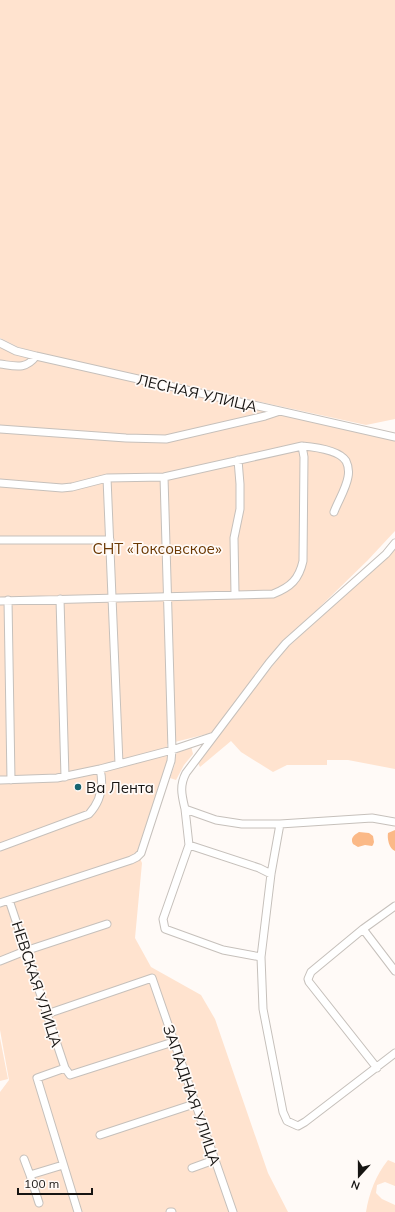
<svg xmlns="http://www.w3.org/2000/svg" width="395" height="1212" font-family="Mulish,sans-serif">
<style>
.green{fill:#ffe3cf}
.water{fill:#fbb987}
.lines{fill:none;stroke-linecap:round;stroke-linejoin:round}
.minor-casing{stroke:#c6c0bb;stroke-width:9}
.minor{stroke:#fff;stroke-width:7}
.poi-dot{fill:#18646f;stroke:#fffaf7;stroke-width:1.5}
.labels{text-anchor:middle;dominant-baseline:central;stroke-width:3.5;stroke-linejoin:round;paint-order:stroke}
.street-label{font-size:15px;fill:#161412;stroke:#fffaf7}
.park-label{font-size:15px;fill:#6b3802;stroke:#fffaf7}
.poi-label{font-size:15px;fill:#161412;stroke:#fffaf7;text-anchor:start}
</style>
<rect width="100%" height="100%" fill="#fffaf7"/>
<path class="green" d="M0,0h395v419l-29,6 -329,-72 -19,-6 -18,-9z
M0,345l36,14 359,81v91l-27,29 -84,82 -66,85 -7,6 -44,11v18l-30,90 5,11 -7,75 16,29 50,28 14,24 53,154 20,39h-288v-120l9,-12 -9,-50z
M395,549v220l-47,-9h-21v5h-40l-14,7 -32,-20 -10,-11 -31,26 -2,-4 57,-76 33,-40 101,-92z
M191,746l2,8 -9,11 -8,15 -6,-2 5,-14 -2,-2 5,-12z
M0,1038l8,41 -8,2z
M388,1160l7,3v23l-10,-4 -8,3 -1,8 6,6 13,6v7h-29c3,-19 10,-37 22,-52z"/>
<path class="water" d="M395,830v21c-6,-2 -8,-13 -7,-18z
M359,832l10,1 4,3 1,6 -1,3 -1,1 -7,-1 -7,2 -5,-3c-3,-6 1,-9 6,-12z"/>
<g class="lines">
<defs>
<path id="minor" d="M0,343l16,8 20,5 359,81
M0,364c15,2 26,6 36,-8
M0,429l126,9 40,1 99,-23 15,-5
M302,446c12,1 37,4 44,15 2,4 3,11 2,16 -2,12 -10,24 -14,35
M107,478l12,286
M0,483l62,5 10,-1 35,-9 57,-1 138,-31 2,11 -1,104c-4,18 -12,26 -30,33l-273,7
M0,540h110
M235,594l-1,-56 6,-29v-25l-2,-24
M60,599l5,178
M8,600l3,180
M214,736l-28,37c-7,13 -4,23 -1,36l31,11 26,4h38l92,-6 23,4
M0,780l57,-2 43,-9 72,-19 42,-14 55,-73 17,-20 100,-89 9,-11
M185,809l4,36 70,23 12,6
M280,824l-9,50 -10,83 2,52 20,103 4,9 11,5 7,-4 90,-69
M189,845l-26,74 2,10 58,21 38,7
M0,847l89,-33c12,-13 15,-28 11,-45
M9,900l56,168 5,7 103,-33
M0,903l131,-43 6,-3 4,-4 30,-92 1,-11 -8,-273
M363,929l32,42
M0,961l25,-10 82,-27
M47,1014l105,-36 81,234
M65,1068l-28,10 41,134
M377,1068l-68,-86 -1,-3 3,-7 52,-43 32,-23
M100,1135l94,-31
M24,1159l6,16
M192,1168l22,-8
M39,1203l-9,-28 33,-10
M170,1212h2"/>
</defs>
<use href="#minor" class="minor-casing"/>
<use href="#minor" class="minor"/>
</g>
<circle class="poi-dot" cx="78" cy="787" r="4"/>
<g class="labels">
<g class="street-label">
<text transform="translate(197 393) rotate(13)">ЛЕСНАЯ УЛИЦА</text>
<text transform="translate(37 984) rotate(72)">НЕВСКАЯ УЛИЦА</text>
<text transform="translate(192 1095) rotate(71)">ЗАПАДНАЯ УЛИЦА</text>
</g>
<g class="park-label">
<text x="157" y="548">СНТ «Токсовское»</text>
</g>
<g class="poi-label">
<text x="86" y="787">Ва Лента</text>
</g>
</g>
<g transform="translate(359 1176) rotate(201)" stroke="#fffaf7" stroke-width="3" paint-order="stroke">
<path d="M0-3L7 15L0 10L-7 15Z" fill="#161412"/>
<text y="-6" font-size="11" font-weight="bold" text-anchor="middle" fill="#161412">N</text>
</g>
<path d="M18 1188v6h74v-6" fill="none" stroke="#161412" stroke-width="2"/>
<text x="24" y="1188" font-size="12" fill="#161412" stroke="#fffaf7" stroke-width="3" paint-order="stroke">100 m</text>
</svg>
